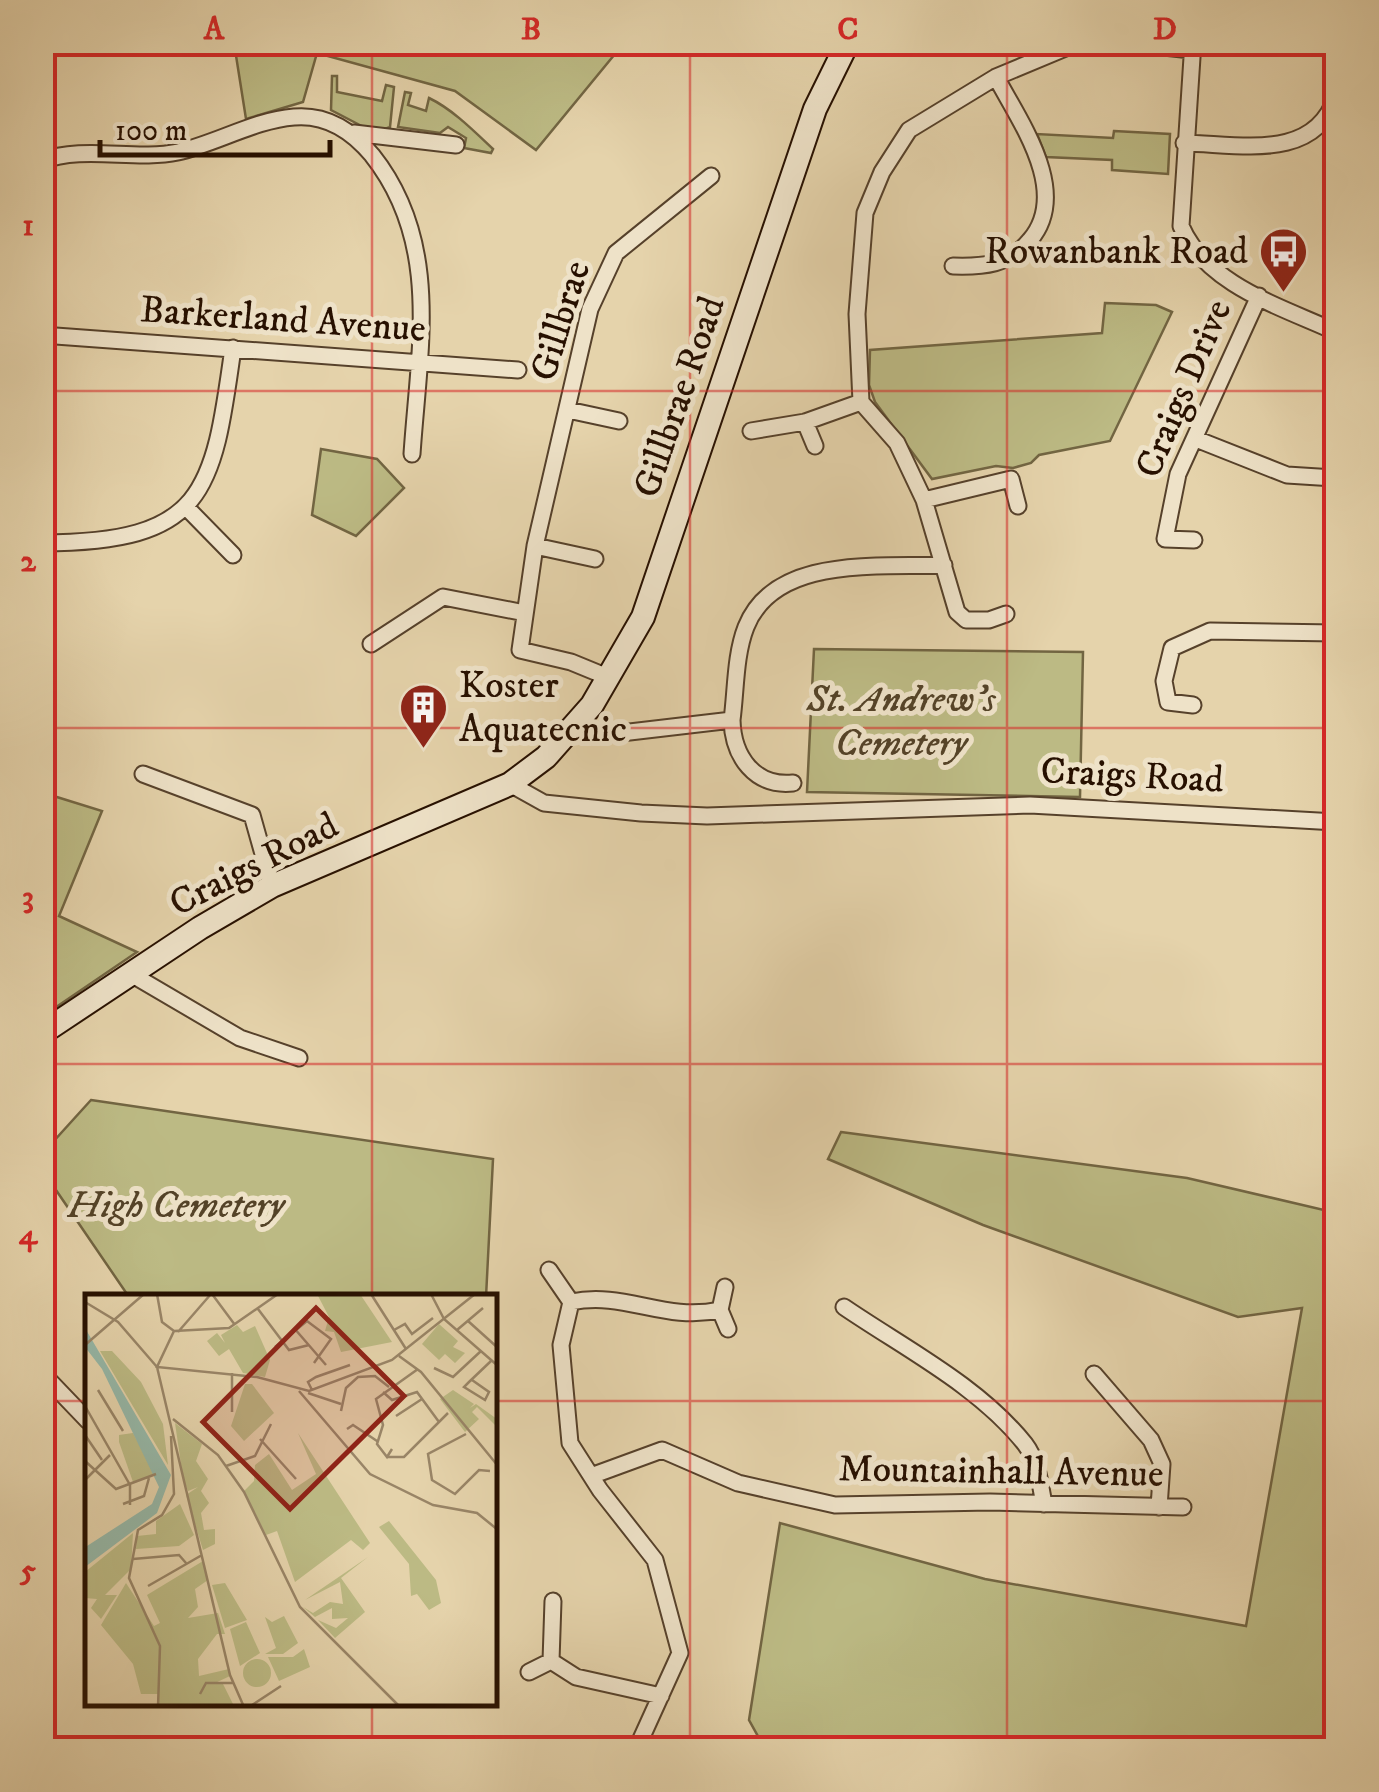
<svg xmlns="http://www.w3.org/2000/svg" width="1379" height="1792" font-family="'IM FELL DW Pica',serif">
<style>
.green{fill:#bcba84;stroke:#726542;stroke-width:2.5}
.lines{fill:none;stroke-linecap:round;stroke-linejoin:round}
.street-casing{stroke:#56412b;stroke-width:19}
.secondary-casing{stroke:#271000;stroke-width:26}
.street{stroke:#eee2c8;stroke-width:15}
.secondary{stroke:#eee2c8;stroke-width:22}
.grid{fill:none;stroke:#d62828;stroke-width:2.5;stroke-opacity:0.55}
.labels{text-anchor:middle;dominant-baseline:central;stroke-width:10;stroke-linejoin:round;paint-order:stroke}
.poi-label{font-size:38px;fill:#271000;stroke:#eee2c8;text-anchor:end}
.street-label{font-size:38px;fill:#271000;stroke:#eee2c8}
.park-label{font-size:38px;font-style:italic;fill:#544328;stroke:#eee2c8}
.inset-road{fill:none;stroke:#998567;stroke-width:2.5}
.view{fill:#8f2418;fill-opacity:0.15;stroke:#8f2418;stroke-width:5}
.inset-edge{fill:none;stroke:#271000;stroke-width:5}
.neatline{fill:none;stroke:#d62828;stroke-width:4}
.grid-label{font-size:32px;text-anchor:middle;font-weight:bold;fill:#d62828}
</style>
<rect width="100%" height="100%" fill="#e5d3ab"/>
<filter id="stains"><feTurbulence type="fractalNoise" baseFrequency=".002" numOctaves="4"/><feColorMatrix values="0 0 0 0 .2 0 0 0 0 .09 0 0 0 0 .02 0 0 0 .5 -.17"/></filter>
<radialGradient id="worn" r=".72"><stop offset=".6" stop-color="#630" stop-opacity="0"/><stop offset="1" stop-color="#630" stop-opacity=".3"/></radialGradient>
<path class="green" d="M234,43v-1l390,1 -88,107 -81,-59 -138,-38 -14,49 -57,17z
M332,76h5v16l45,9 4,-16 8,2 -4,40 -15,6 -44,-23z
M405,92l6,1 -3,12 18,6 3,-13c23,11 44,32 64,51l-2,4 -27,-5 2,-10 -18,-11 -8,6 -42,-6z
M1114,131l56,3 -2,40 -56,-4v-10l-66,-3 -9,-23 76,4z
M1105,303l51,2 16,7 -62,129 -71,14 -8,8 -18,5 -17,-2 -64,13 -57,-77 -6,-17 1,-35 232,-17z
M321,449l56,10 27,29 -48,48 -44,-21z
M814,649l269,3 -3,145 -273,-5z
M43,770l1,23 58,18 -43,105 78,36 -94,64z
M91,1100l402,59 -7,138h-357l-86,-126v-18z
M841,1132l346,46 137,32 12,40v499h-571l-16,-29 31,-197 205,56 261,47 56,-318 -64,9 -255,-92 -155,-66z"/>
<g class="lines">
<defs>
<path id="street" d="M1118,42l73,8
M1193,42l-12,184c25,59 101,81 155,106
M354,133l102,12
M1184,143c56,1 130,19 152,-46
M42,161c41,-16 93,0 136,-9 39,-9 77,-32 116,-35 33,-3 58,14 78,38 70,88 47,194 40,299
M953,266c30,1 57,-1 77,-26 41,-48 -10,-118 -34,-163
M42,335l476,35
M568,410l51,11
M805,422l10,24
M751,431l54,-9 56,-20
M1196,439l91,36 47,3
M924,500l87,-21 7,27
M186,507l47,48
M1194,540l-29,-1 13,-65 81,-178
M42,543c162,-1 171,-48 191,-195
M535,546l60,13
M1006,614l-17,6h-23l-9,-8 -33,-112 -27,-57 -36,-41 -4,-88 8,-101 17,-41 27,-42 87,-53 79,-33 32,-2
M371,644l72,-47 82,16
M610,678l-39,-16 -51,-12 15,-104 55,-237 26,-56 95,-77
M1193,705l-25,-3 -4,-21 8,-33 38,-17 126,2
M732,720c1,37 23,67 61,63
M604,735l128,-15c4,-30 3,-65 14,-93 29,-73 135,-59 198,-62
M143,774l109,41 20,71
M510,784l34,19 97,10 66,3 323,-11 306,17
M131,974l109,64 59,20
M549,1270l22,32 -10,43 9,98 30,47 55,70 25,93 -44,97
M725,1287l-5,23 8,19
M571,1302c55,-11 92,20 149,8
M844,1307c60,41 135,79 181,137 13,17 15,40 19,60
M42,1373l46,48
M1094,1374l57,66 11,24 -3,43
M591,1476l71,-26 76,33 97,22 155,-3 193,5
M553,1601l-2,60 25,16 85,19
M529,1672l22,-11"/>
<path id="secondary" d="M42,1033l158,-105 72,-42 238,-102 36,-27 46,-52 51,-88 172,-508 33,-67"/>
</defs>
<use href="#street" class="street-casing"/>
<use href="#secondary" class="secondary-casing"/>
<use href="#street" class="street"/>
<use href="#secondary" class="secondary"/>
</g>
<path class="grid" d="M372,42v1255M690,42v1708M1007,42v1708M42,391h1294M42,728h1294M42,1064h1294M42,1401h46M495,1401h841M372,1704v46"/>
<defs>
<symbol id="bus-pin" viewBox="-11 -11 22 30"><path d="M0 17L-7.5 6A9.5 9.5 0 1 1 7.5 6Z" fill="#8f2418" stroke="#eee2c8"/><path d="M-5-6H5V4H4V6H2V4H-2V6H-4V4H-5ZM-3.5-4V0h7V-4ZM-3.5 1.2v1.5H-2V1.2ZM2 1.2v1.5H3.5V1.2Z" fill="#fff"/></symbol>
<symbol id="building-pin" viewBox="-11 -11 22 30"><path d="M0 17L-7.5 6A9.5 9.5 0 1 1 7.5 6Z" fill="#8f2418" stroke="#eee2c8"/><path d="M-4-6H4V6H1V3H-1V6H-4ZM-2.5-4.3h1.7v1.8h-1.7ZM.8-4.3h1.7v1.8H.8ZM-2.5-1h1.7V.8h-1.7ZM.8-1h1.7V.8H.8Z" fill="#fff"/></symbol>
</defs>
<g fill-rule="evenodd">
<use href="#bus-pin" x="1256" y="224" width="55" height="75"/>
<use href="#building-pin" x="396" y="680" width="55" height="75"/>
</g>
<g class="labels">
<g class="poi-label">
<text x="1248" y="252">Rowanbank Road</text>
<text x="459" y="686" text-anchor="start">Koster<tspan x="459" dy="44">Aquatecnic</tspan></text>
</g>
<g class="street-label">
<text transform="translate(283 320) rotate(4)">Barkerland Avenue</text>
<text transform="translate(561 321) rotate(-73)">Gillbrae</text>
<text transform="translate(1184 389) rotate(-67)">Craigs Drive</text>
<text transform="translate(680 397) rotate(-71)">Gillbrae Road</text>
<text transform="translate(1132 776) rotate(3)">Craigs Road</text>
<text transform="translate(254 865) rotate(-27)">Craigs Road</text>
<text transform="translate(1001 1472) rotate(1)">Mountainhall Avenue</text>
</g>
<g class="park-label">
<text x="901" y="700">St. Andrew's<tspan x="901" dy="44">Cemetery</tspan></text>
<text x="176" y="1206">High Cemetery</text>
</g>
</g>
<g transform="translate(85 1294)">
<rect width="412" height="412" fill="#e5d3ab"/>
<path d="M232,0h43l32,48 -51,10 -7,-20 -9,-1 4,-14zM354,30l19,17 -5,6 12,6 -10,10 -10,-9 -6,6 -17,-16zM152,31l6,7 12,-6 15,34 -5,17 -22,-4 -14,-24 -10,7 -12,-15 10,-8 8,10 -4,-8zM15,57h12l29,31 22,42 5,41zM160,90h7l22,29 -30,28 -13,-15zM368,96l21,14 -4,4 6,-4 21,15v8l-20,-20 -5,5 7,7 -14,13 -25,-33zM90,129l27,21 -6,17 12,18 -7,12 8,12 -8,10 3,17 11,-1v15l-12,6 -17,-55 12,-8 -10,4 -5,-13zM48,139l22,41 -22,8 -14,-40v-7zM213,139l72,110 -7,7 -12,-10 -56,42 -18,-51 -11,4 -22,-44 10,-10 1,-16 14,-11 23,36 24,-16zM95,210l14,31 -15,11 -43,3 1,-13 19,-2v-13zM304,227l47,59 5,23 -12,7 -12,-16 -6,2 -2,-32 -30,-37zM48,239l-2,36 -26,26h12l-16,24 -10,-11 6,-9 -12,-1v-26zM283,263l-27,21 24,34 -30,26 -17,-18 18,8 12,-10 -16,1v-11l-17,9 -12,-10 10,6 17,-11 13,2 -3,-22 -35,18zM118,267l5,19 -13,9 3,18 -10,11 30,-5 7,21h-8l-19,25 1,17 30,-7 1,7 -17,8h10l11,22h-75v-12h-18l-8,-30 -32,-39 25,-42 28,43 6,-3 -13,-28zM140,289l22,37 -22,8 -13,-43zM199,322l14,27 -15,11h-18l11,-6 -11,-31 7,5zM161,328l14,31 -20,13 -10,-37zM219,355l6,18 -31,14 -11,-24h25zM158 379a14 14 0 1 1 28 0a14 14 0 1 1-28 0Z" fill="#bcba84"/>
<path d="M0,34l86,147 -14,38 -72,54 2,-21 65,-42 7,-17 -57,-118 -17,-22z" fill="#96b8a8"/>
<path class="inset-road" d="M72,0l5,28 12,9M127,0l23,31M286,0l35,55M346,0l13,25 54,47M0,8l33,20 39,45 73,308 14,32M173,15l31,41 20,-5M383,27l30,27M209,34l32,37M309,36l11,-6 7,10 21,-16M372,36l26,-22M89,37l-17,36 100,10 52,14 83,-31 83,-66M89,37l55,-3 49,-34M93,38l33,-38M0,51l59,-51M190,53l32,-26 24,18 -17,24M314,62l22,16 77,94M349,74l19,9 28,-26M387,86l17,12 -4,8 -21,-13 5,-5 22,-21M13,96l25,41M227,96l-4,-8 8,-5 34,-12M214,97l71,83 63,31 44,8 21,17M298,98l9,8 25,-8 22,30M223,99l33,11M0,112l45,79v20M256,117l5,-23 12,-11 17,-1 14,11M147,118v-39M311,122l26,-17M88,125l45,36 26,37 56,115 100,100M262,135l6,-4 24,16M381,140l-38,20 4,26 23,14 24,-24 11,1M0,141l17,25M175,145l36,40M307,155l-5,8 -10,-13 6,-19 -7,-26 42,-30M302,163h17l44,-44M0,167l31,28 40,-15M141,172l29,-10 16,-32M0,186l25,-25M38,210l21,-8 5,-18M48,265l46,-4 7,8M63,292l54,-31M115,400l6,-11h28M73,413l2,-61 -31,-68 9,-48 24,-15 12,-21 -3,-58M164,413l32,-21"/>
<path class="view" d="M231,14l88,88 -114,113 -87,-87z"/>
<rect width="412" height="412" class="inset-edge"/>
</g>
<rect width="1379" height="1792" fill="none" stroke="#e5d3ab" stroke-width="110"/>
<path d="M100 140v15h230v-15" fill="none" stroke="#271000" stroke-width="5"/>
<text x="115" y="140" font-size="30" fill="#271000" stroke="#eee2c8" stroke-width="8" paint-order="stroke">100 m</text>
<rect x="55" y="55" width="1269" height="1682" class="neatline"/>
<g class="grid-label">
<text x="214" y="39">A</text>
<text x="531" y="39">B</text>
<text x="848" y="39">C</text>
<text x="1165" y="39">D</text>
<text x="28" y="235">1</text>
<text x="28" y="571">2</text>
<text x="28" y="907">3</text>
<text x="28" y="1244">4</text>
<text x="28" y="1580">5</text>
</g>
<rect width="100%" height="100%" filter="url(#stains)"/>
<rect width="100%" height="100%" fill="url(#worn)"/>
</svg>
